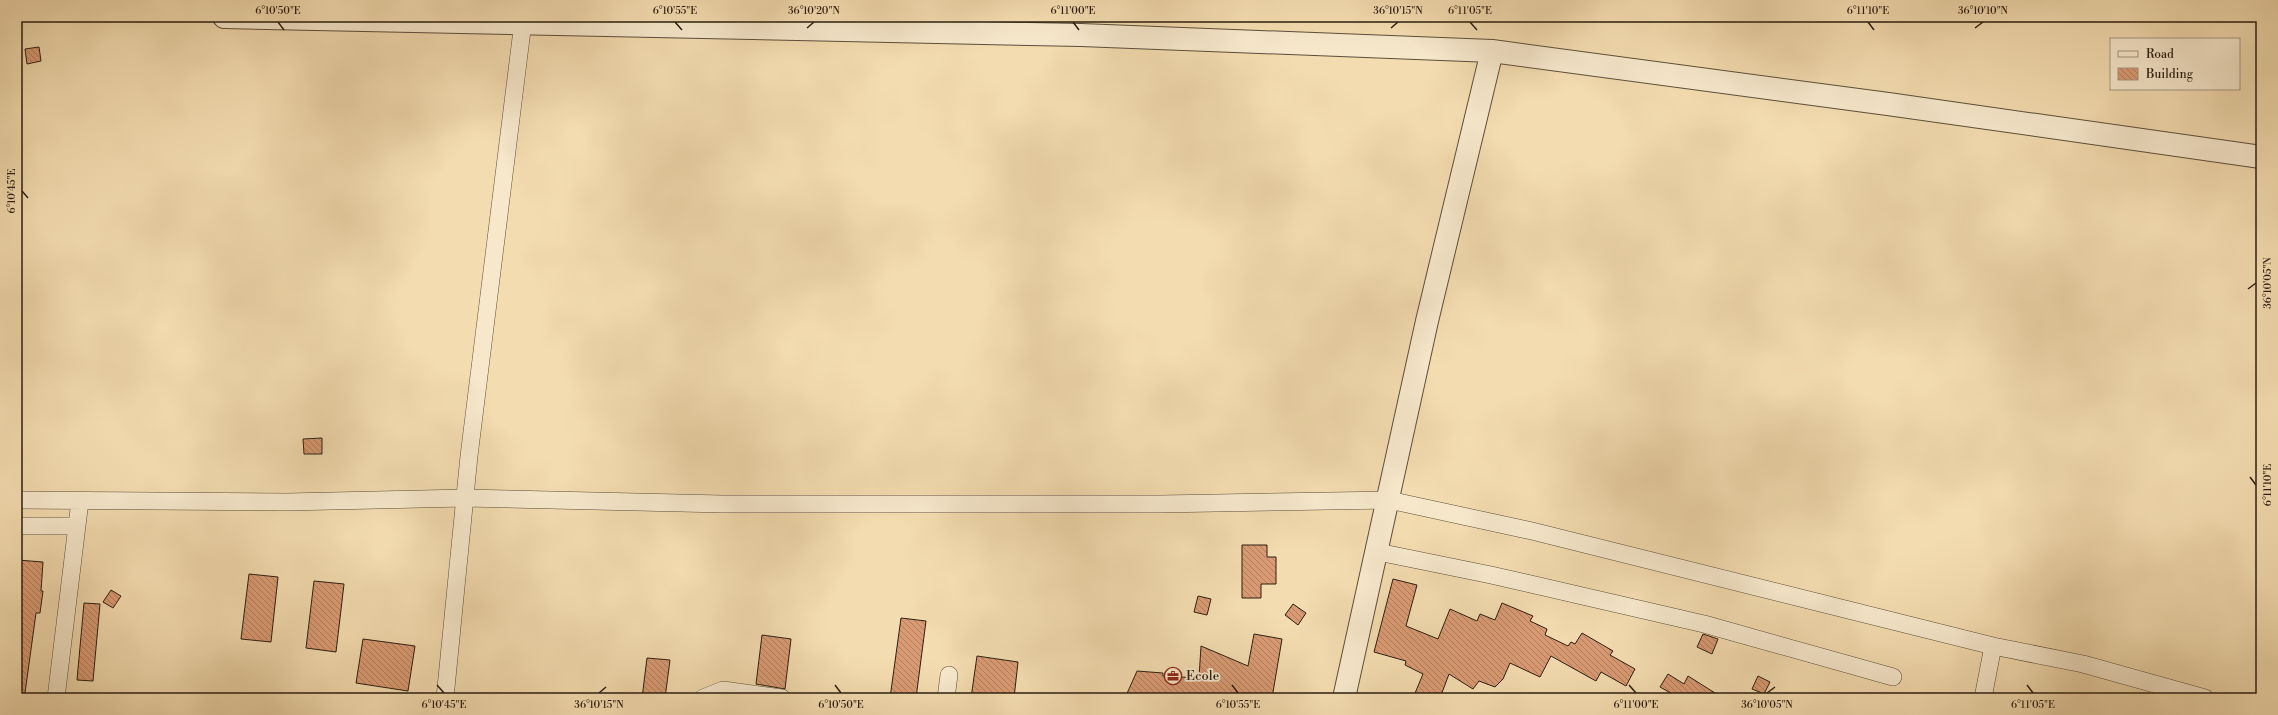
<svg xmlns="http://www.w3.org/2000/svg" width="2278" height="715" font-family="'Libre Bodoni',serif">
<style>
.building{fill:url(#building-back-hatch);stroke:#2b1e11}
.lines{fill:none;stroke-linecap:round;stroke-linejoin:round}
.minor-casing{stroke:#5d4e39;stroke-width:18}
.tertiary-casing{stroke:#5d4e39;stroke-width:24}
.minor{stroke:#f7e8cc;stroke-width:17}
.tertiary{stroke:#f7e8cc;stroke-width:22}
.ticks{fill:none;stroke:#2b1e11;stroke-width:1.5}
.labels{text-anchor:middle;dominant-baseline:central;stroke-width:3.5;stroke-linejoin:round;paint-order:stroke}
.poi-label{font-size:13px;fill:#2b1e11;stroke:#f7e8cc;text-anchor:start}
.neatline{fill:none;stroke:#2b1e11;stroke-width:1.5}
.ticks-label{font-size:10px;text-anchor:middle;fill:#2b1e11}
</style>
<defs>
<pattern id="building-back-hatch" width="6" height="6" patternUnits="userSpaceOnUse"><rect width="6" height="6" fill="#da9b74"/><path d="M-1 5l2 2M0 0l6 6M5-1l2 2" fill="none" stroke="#b17e5e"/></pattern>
</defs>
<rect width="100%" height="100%" fill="#f3dcb0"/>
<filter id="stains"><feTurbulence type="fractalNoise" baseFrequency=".005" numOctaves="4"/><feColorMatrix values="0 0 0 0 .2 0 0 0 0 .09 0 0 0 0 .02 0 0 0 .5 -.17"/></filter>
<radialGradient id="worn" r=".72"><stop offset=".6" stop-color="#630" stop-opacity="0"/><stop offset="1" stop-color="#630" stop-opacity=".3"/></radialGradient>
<path class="building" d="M39,47l2,14 -14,3 -2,-15z
M322,438v16h-18l-1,-15z
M1242,545h25v12h9v27h-15v14h-19z
M17,560l26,2 -2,29h2l-3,22h-4l-11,80h-8z
M249,574l29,3 -7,65 -30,-3z
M1393,579l24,6 -11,41 32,13 12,-30 27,12 3,-7 15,6 7,-17 31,13 -3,5 17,8 -2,6 23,11 3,-4 4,2 7,-11 31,18 -3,4 25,14 -9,17 -25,-14 -5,9 -45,-25 -11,21 -30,-14 -7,16 -8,8 -16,-6 -6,8 -24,-15 -9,24h-27l10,-24 -18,-9 1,-4 -32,-9z
M314,581l30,3 -8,68 -30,-4z
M111,590l10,6 -8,12 -10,-6z
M1198,596l13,3 -4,16 -13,-3z
M84,603l16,1 -7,77 -16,-1z
M1293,604l13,9 -8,12 -13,-10z
M901,618l25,3 -10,77h-26z
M1254,634l28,5 -10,59h-147l12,-27 26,2v3l36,2 2,-32 47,20z
M1703,634l15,5 -6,15 -15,-7z
M762,635l29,4 -6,50 -29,-5z
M363,639l52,7 -7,45 -52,-8z
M977,656l41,6 -4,36h-43z
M647,658l23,2 -5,38h-23z
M1668,674l16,10 4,-8 35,22h-48l1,-2 -16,-9z
M1758,676l12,6 -6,12 -12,-5z"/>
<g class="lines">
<defs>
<path id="minor" d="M17,500l270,2 178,-4 258,6h437l229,-4 143,31 461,115 90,18 122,34
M17,526h60
M1378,552l113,23 213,49 189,53
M56,698l24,-197
M445,698l24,-242 54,-434
M703,698l20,-8 59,8
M946,698l3,-23
M1983,698l10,-52"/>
<path id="tertiary" d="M224,17l857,18 411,16 396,53 373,53
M1344,698l83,-377 65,-270"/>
</defs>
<use href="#minor" class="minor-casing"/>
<use href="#tertiary" class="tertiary-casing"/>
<use href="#minor" class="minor"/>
<use href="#tertiary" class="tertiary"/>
</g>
<path class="ticks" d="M278,22l6,8M675,22l7,8M1073,22l6,8M1470,22l7,8M1868,22l6,8M807,28l7,-6M1391,28l7,-6M1975,28l8,-6M22,191l6,7M2248,289l8,-6M2250,477l6,8M437,685l7,8M835,685l6,8M1232,685l6,8M1629,685l7,8M2027,685l6,8M599,693l7,-6M1767,693l8,-6"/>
<defs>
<symbol id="office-ring" viewBox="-11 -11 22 22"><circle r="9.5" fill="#f7e8cc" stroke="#8f2418" stroke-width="1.5"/><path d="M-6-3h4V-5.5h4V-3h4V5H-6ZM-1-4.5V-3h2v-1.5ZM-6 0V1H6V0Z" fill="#8f2418"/></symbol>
</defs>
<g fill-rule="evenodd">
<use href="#office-ring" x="1163" y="666" width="20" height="20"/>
</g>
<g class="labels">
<g class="poi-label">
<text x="1186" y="676">Ecole</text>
</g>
</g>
<rect width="2278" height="715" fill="none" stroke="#f3dcb0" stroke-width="44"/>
<rect x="2110" y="38" width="130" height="52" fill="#f7e8cc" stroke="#a59781"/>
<rect x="2118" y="51" width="20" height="6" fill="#f7e8cc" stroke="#a59781"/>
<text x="2146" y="58" font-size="12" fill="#2b1e11">Road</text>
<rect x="2118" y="68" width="20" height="12" fill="url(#building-back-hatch)" stroke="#a59781"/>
<text x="2146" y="78" font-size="12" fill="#2b1e11">Building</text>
<rect x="22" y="22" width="2234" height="671" class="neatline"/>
<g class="ticks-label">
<text x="278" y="14">6°10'50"E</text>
<text x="675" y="14">6°10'55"E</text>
<text x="814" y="14">36°10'20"N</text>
<text x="1073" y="14">6°11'00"E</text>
<text x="1398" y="14">36°10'15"N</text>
<text x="1470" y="14">6°11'05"E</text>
<text x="1868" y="14">6°11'10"E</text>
<text x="1983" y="14">36°10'10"N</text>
<text transform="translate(11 191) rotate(-90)" y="4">6°10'45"E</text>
<text transform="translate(2267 283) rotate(-90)" y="4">36°10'05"N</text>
<text transform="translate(2267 485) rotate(-90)" y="4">6°11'10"E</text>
<text x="444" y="708">6°10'45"E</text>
<text x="599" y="708">36°10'15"N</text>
<text x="841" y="708">6°10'50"E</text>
<text x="1238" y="708">6°10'55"E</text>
<text x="1636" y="708">6°11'00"E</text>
<text x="1767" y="708">36°10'05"N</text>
<text x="2033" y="708">6°11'05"E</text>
</g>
<rect width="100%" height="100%" filter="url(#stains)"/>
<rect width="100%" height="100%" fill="url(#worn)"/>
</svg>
